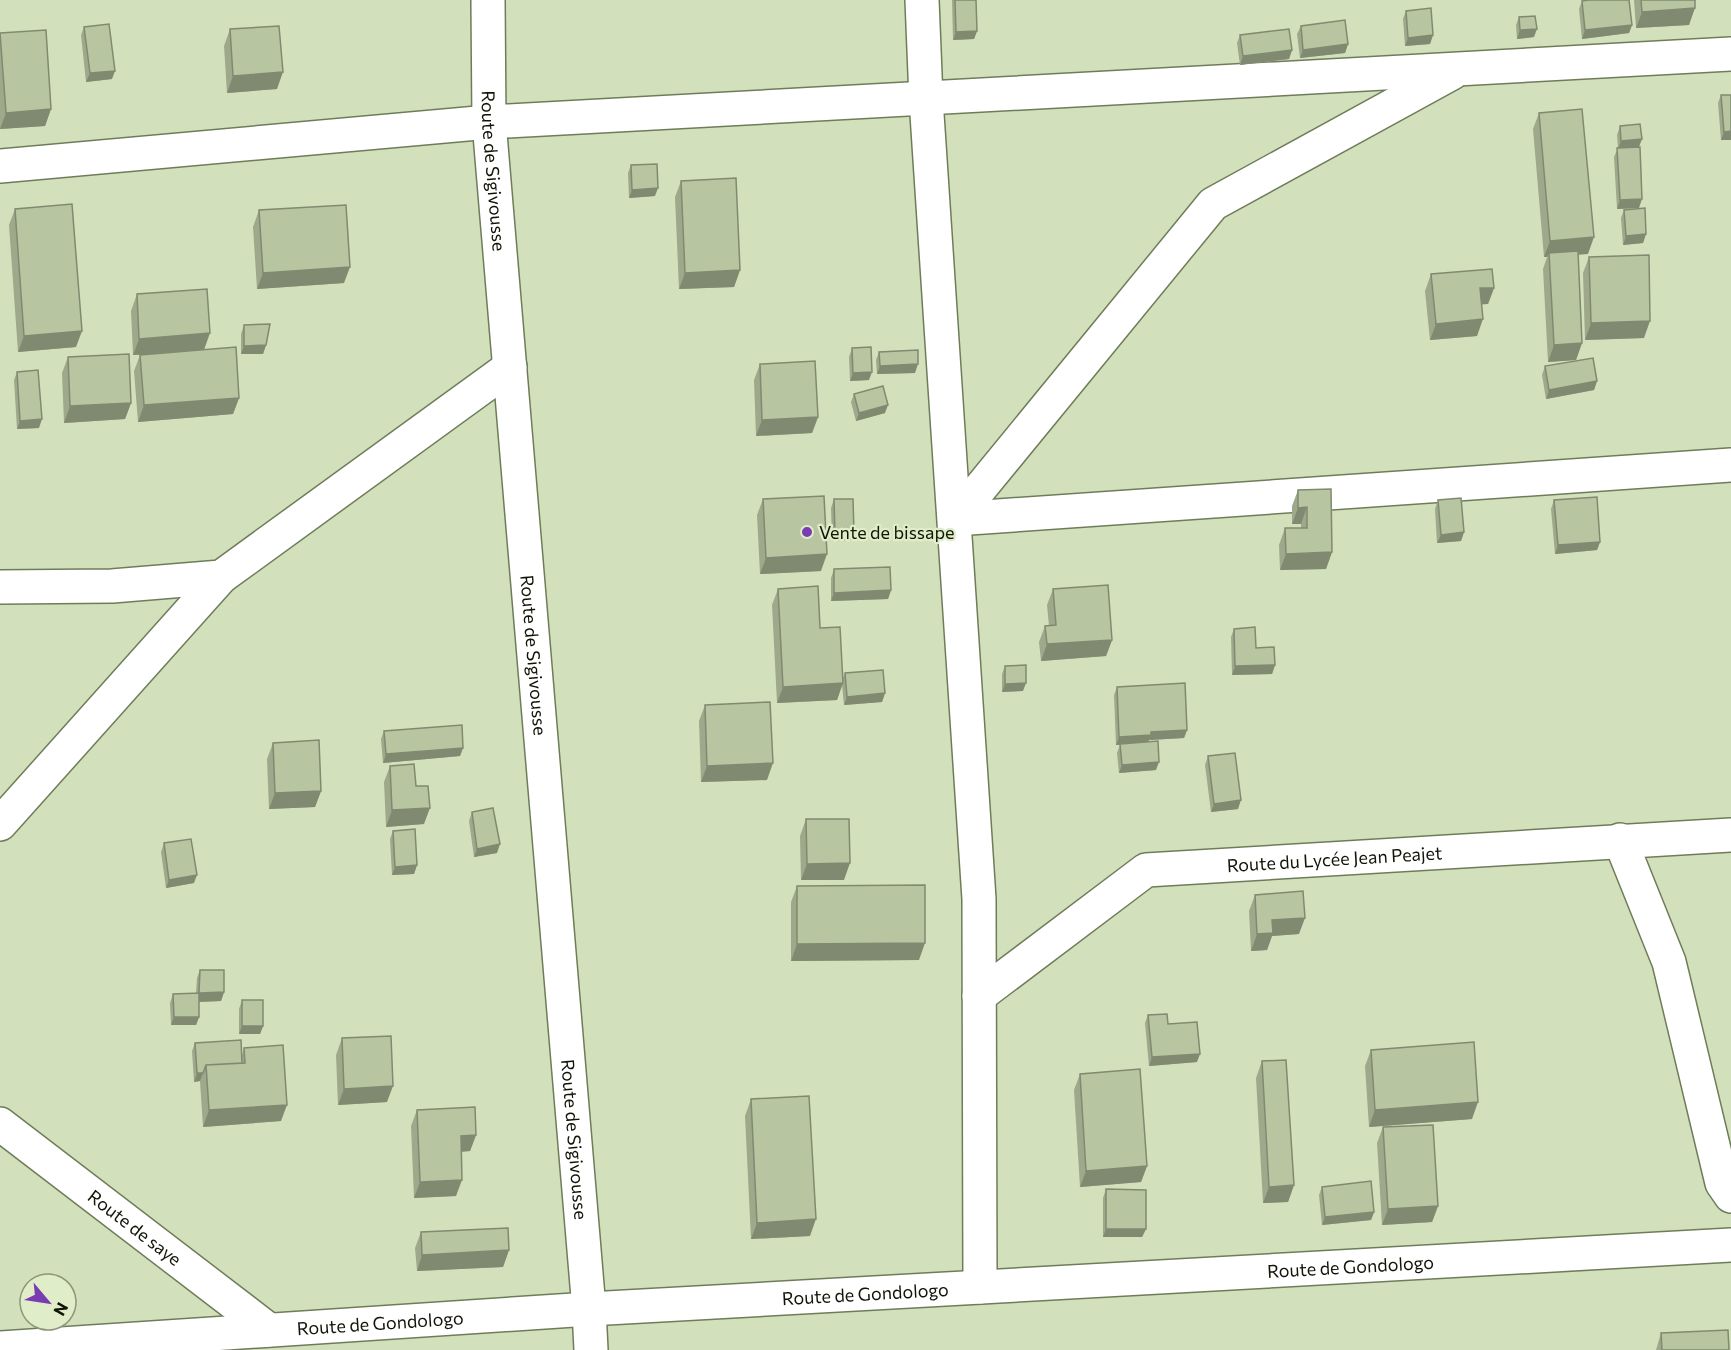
<svg xmlns="http://www.w3.org/2000/svg" width="1731" height="1350" font-family="Commissioner,sans-serif">
<style>
.lines{fill:none;stroke-linecap:round;stroke-linejoin:round}
.minor-casing{stroke:#6f7c5a;stroke-width:36}
.tertiary-casing{stroke:#6f7c5a;stroke-width:36}
.minor{stroke:#fff;stroke-width:33}
.tertiary{stroke:#fff;stroke-width:33}
.wall{fill:#9da98a}
.shaded-wall{fill:#808a71}
.building{fill:#b7c5a1;stroke:#808a71;stroke-width:1.5}
.poi-dot{fill:#7a3cb1;stroke:#dfeec9;stroke-width:2}
.labels{text-anchor:middle;dominant-baseline:central;stroke-width:4.5;stroke-linejoin:round;paint-order:stroke}
.street-label{font-size:18px;fill:#111508;stroke:#dfeec9}
.poi-label{font-size:18px;fill:#111508;stroke:#dfeec9;text-anchor:start}
</style>
<rect width="100%" height="100%" fill="#d2e1bc"/>
<g class="lines">
<defs>
<g id="minor">
<path id="s1" d="M488,0l1,122 100,1187 2,41"/>
<path d="M922,0l4,99 53,800 1,388"/>
<path d="M0,166l489,-44 1242,-68"/>
<path d="M955,519l776,-54"/>
<path d="M955,519l258,-315 239,-131"/>
<path d="M0,587l112,-1 109,-9 289,-210"/>
<path d="M0,824l221,-247"/>
<path d="M1620,840l49,122 53,221 9,13"/>
<path id="s2" d="M979,996l167,-126 585,-35"/>
<path id="s3" d="M0,1124l269,206"/>
</g>
<g id="tertiary">
<path id="s4" d="M0,1348l589,-39 1142,-64"/>
</g>
</defs>
<use href="#minor" class="minor-casing"/>
<use href="#tertiary" class="tertiary-casing"/>
<use href="#minor" class="minor"/>
<use href="#tertiary" class="tertiary"/>
</g>
<path class="wall" d="M952,0h24l1,31 -3,8 -21,1z
M1634,0h61l-6,25 -53,3z
M1582,1l50,24 -3,8 -47,6 -3,-30z
M1406,11l27,24 -3,9 -25,2 -2,-27z
M1519,17l15,20 -17,2 -1,-14z
M1301,26l47,18 -3,9 -45,5 -3,-24z
M84,27l28,52 -26,3 -5,-47z
M230,29l47,60 -50,4 -3,-47z
M0,33l51,76 -6,17 -45,3z
M1240,35l52,15 -3,9 -49,6 -3,-22z
M1721,95l10,45h-10l-3,-37z
M1539,113l49,141h-10l4,89 -6,17 -28,2 -5,-93 4,-12h-3l-11,-128z
M1620,126l19,21v61l-22,1 -3,-52 4,-9 -1,-13z
M631,165l24,31 -26,2 -1,-25z
M681,181l59,89 -6,17 -55,2 -4,-92z
M15,209l61,138 -58,5 -9,-127z
M259,210l85,73 -87,6 -4,-62z
M1624,210l22,24 -3,9 -20,2 -2,-27z
M1589,257l55,81 -59,2 -2,-67z
M1431,274l63,14 -6,16h-6l-5,32 -47,4 -5,-49z
M137,294l67,56 35,48 -6,16 -95,8 -4,-51 6,-16h-7l-2,-44z
M244,325l22,20 -3,9h-22v-20z
M852,348l17,32 -19,1 -1,-24z
M879,352l36,21 -38,1 -1,-14z
M68,357l63,46 -6,16 -61,4 -2,-50z
M760,364l58,53 -6,16 -56,3 -2,-56z
M1545,366l52,15 -3,9 -48,9 -4,-24z
M17,372l22,56 -22,1 -3,-49z
M854,394l31,19 -29,8 -5,-19z
M1298,490l34,62 -6,17 -46,1 -1,-25 6,-17h16v-4h-9v-18z
M763,499l58,72 -61,3 -3,-59z
M834,499l20,33 -3,8 -19,1 -1,-33z
M1438,500l26,32 -3,9 -24,2 -2,-34z
M1554,500l46,42 -3,8 -42,4 -4,-45z
M834,569l57,21 -3,9 -57,2v-23z
M778,589l42,39 22,52 3,-7 40,20 -3,9 -38,3 -2,-20 -5,15 -60,3 -5,-98z
M1053,589l59,51 -6,16 -65,5 -2,-19 6,-16h4l-2,-21z
M1234,629l41,36 -3,9 -40,1 -1,-38z
M1005,666l18,25 -21,1v-18z
M1117,687l70,43 -3,8 -35,2 -1,2 8,28 -37,3 -2,-20 3,-8h-4l-2,-50z
M705,705l62,75 -66,2 -2,-61z
M384,731l79,17 -3,8 -77,7 -2,-24z
M273,743l48,48 -6,16 -46,2 -2,-50z
M1208,756l30,53 -27,3 -6,-47z
M390,766l26,20 8,38 -38,3 -2,-45z
M472,812l25,41 -23,4 -5,-36z
M806,819l38,61h-43l-1,-44z
M393,831l24,34 -3,9 -22,1 -2,-36z
M164,843l30,40 -28,5 -5,-36z
M797,886l122,74 -128,1v-59z
M1255,895l44,39 -27,2 -5,14 -16,1 -2,-40z
M200,970l24,22 -3,9 -22,1v15l-3,8h-25l-1,-22 3,-9 23,-1 1,-15z
M242,1000l21,26 -3,8h-21v-25z
M1148,1015l20,9 29,38 -48,4 -4,-43z
M342,1038l45,64 -49,3 -2,-50z
M195,1043l47,12 2,-7 37,73 -78,6 -3,-46 -6,1 -2,-31z
M1371,1050l101,69 -103,8 -4,-61z
M1262,1061l32,124 -6,17 -25,1 -7,-125z
M1080,1074l67,92 -6,16 -61,5 -6,-97z
M751,1099l59,137 -59,3 -6,-123z
M417,1110l59,25 -6,16 -9,1 -5,44 -42,2 -3,-72z
M1383,1127l55,79 -6,16 -50,3 -5,-82z
M1322,1187l52,25 -3,8 -49,5 -3,-30z
M1106,1189l40,40 -4,8h-39v-39z
M421,1232l88,18 -6,17 -86,4 -2,-23z
M1661,1333l68,17h-73z"/>
<path class="shaded-wall" d="M1695,8l-6,17 -53,3 6,-16z
M1632,25l-3,8 -47,6 3,-9z
M1537,29l-3,8 -17,2 3,-9z
M977,31l-3,8 -21,1 3,-8z
M1433,35l-3,9 -25,2 3,-8z
M1348,44l-3,9 -45,5 3,-8z
M1292,50l-3,9 -49,6 3,-9z
M115,71l-3,8 -26,3 4,-9z
M283,72l-6,17 -50,4 6,-17z
M51,109l-6,17 -45,3 6,-16z
M1731,131v9h-10l3,-8z
M1642,139l-3,8 -21,2 3,-8z
M658,188l-3,8 -26,2 3,-8z
M1642,199l-3,9 -22,1 3,-9z
M1646,234l-3,9 -20,2 3,-9z
M1594,237l-6,17 -39,3v-4l-2,4h-3l6,-16z
M350,267l-6,16 -87,6 6,-16z
M740,270l-6,17 -55,2 6,-16z
M1480,288h14l-6,16 -14,1z
M1483,319l-6,17 -47,4 6,-16z
M1650,321l-6,17 -59,2 6,-17z
M82,331l-6,16 -58,5 6,-16z
M210,333l-6,17 -71,5 6,-16z
M1582,343l-6,17 -28,2 6,-17z
M266,345l-3,9h-22l3,-8z
M918,364l-3,9 -38,1 3,-8z
M872,372l-3,8 -19,1 3,-8z
M1597,381l-3,9 -48,9 3,-9z
M239,398l-6,16 -95,8 6,-17z
M131,403l-6,16 -61,4 6,-17z
M888,405l-3,8 -29,8 3,-8z
M818,417l-6,16 -56,3 6,-16z
M42,419l-3,9 -22,1 3,-8z
M1307,507l-6,17h-9l6,-16z
M854,532l-3,8 -19,1 3,-8z
M1464,532l-3,9 -24,2 4,-8z
M1600,542l-3,8 -42,4 3,-9z
M1332,552l-6,17 -46,1 6,-16z
M827,554l-6,17 -61,3 6,-16z
M891,590l-3,9 -57,2 3,-8z
M1112,640l-6,16 -65,5 6,-17z
M1275,665l-3,9 -40,1 3,-9z
M843,683l-6,17 -60,3 6,-16z
M1026,683l-3,8 -21,1 3,-8z
M885,693l-3,9 -38,3 3,-8z
M1187,730l-3,8 -35,2 -1,3 -32,2 3,-8 32,-5z
M463,748l-3,8 -77,7 3,-9z
M1159,762l-3,8 -37,3 3,-8z
M773,763l-6,17 -66,2 6,-16z
M321,791l-6,16 -46,2 6,-16z
M1241,800l-3,9 -27,3 3,-8z
M430,808l-6,16 -38,3 6,-17z
M500,844l-3,9 -23,4 3,-8z
M850,863l-6,17h-43l6,-16z
M417,865l-3,9 -22,1 3,-8z
M197,875l-3,8 -28,5 3,-8z
M1305,918l-6,16 -27,2 -5,14 -16,1 6,-17 15,-14z
M925,943l-6,17 -128,1 6,-17z
M224,992l-3,9 -25,1 3,-9z
M174,1017h25l-3,8h-25z
M242,1026h21l-3,8h-21z
M1200,1054l-3,8 -48,4 3,-9z
M197,1073h6l-3,8 -6,1z
M393,1086l-6,16 -49,3 6,-16z
M1478,1102l-6,17 -103,8 6,-17z
M287,1105l-6,16 -78,6 6,-17z
M476,1135l-6,16 -15,1 6,-16z
M1147,1166l-6,16 -61,5 6,-16z
M462,1180l-6,16 -42,2 6,-16z
M1294,1185l-6,17 -25,1 6,-16z
M1438,1206l-6,16 -50,3 6,-16z
M1374,1212l-3,8 -49,5 3,-8z
M816,1219l-6,17 -59,3 6,-16z
M1106,1229h40l-4,8h-39z
M509,1250l-6,17 -86,4 5,-16z"/>
<path class="building" d="M955,0h21l1,31 -21,1z
M1589,0h40l3,25 -47,5 -3,-29z
M1641,0h54v8l-53,4z
M1431,8l2,27 -25,3 -2,-27z
M1535,16l2,13 -17,1 -1,-13z
M1345,20l3,24 -45,6 -2,-24z
M109,24l6,47 -25,2 -6,-46z
M279,26l4,46 -50,4 -3,-47z
M1289,29l3,21 -49,6 -3,-21z
M46,30l5,79 -45,4 -6,-80z
M1721,95h10v36l-7,1z
M1582,109l12,128 -44,4 -11,-128z
M1640,124l2,15 -21,2 -1,-15z
M1640,147l2,52 -22,1 -3,-52z
M657,164l1,24 -26,2 -1,-25z
M736,178l4,92 -55,3 -4,-92z
M72,204l10,127 -58,5 -9,-127z
M346,205l4,62 -87,6 -4,-63z
M1645,208l1,26 -20,2 -2,-26z
M1578,251l4,92 -28,2 -5,-92z
M1649,255l1,66 -59,2 -2,-66z
M1492,269l2,19h-14l3,31 -47,5 -5,-50z
M207,289l3,44 -71,6 -2,-45z
M270,324l-4,21 -22,1v-21z
M236,347l3,51 -95,7 -4,-50z
M871,347l1,25 -19,1 -1,-25z
M918,350v14l-38,2 -1,-14z
M129,354l2,49 -61,3 -2,-49z
M1593,358l4,23 -48,9 -4,-24z
M815,361l3,56 -56,3 -2,-56z
M38,370l4,49 -22,2 -3,-49z
M883,386l5,19 -29,8 -5,-19z
M1331,489l1,63 -46,2 -1,-26h22v-21l-9,1v-18z
M824,496l3,58 -61,4 -3,-59z
M1597,497l3,45 -42,3 -4,-45z
M1461,498l3,34 -23,3 -3,-35z
M834,499h19l1,33 -19,1z
M890,567l1,23 -57,3v-24z
M1108,585l4,55 -65,4 -2,-18 11,-1 -3,-36z
M818,586l2,42 20,-1 3,56 -60,4 -5,-98z
M1255,627l1,21 18,-1 1,18 -40,1 -1,-37z
M1026,665v18l-21,1v-18z
M883,670l2,23 -38,4 -2,-24z
M1185,683l2,47 -36,2v3l-32,2 -2,-50z
M770,702l3,61 -66,3 -2,-61z
M462,725l1,23 -77,6 -2,-23z
M319,740l2,51 -46,2 -2,-50z
M1158,741l1,21 -37,3 -2,-21z
M1235,753l6,47 -27,4 -6,-48z
M414,764l2,22h12l2,22 -38,2 -2,-44z
M493,808l7,36 -23,5 -5,-37z
M806,819h43l1,44 -43,1z
M415,829l2,36 -22,2 -2,-36z
M191,839l6,36 -28,5 -5,-37z
M925,885v58l-128,1v-58z
M1303,891l2,27 -33,2 1,13 -16,1 -2,-39z
M200,970h24v22l-25,1z
M199,993v24h-25l-1,-23z
M242,1000h21v26h-21z
M1167,1014l1,10 29,-2 3,32 -48,3 -4,-42z
M391,1036l2,50 -49,3 -2,-51z
M241,1040l1,23 -36,2 -3,8h-6l-2,-30z
M1474,1042l4,60 -103,8 -4,-60z
M283,1045l4,60 -78,5 -3,-45 39,-2 -1,-15z
M1286,1060l8,125 -25,2 -7,-126z
M1140,1069l7,97 -61,5 -6,-97z
M809,1096l7,123 -59,4 -6,-124z
M475,1107l1,28 -15,1 1,44 -42,2 -3,-72z
M1433,1125l5,81 -50,3 -5,-82z
M1371,1181l3,31 -49,5 -3,-30z
M1106,1189l40,1v39h-40z
M508,1228l1,22 -87,5 -1,-23z
M1728,1330l1,20h-67l-1,-17z"/>
<circle class="poi-dot" cx="807" cy="532" r="6"/>
<g class="labels">
<g class="street-label">
<text stroke="none"><textPath href="#s1" startOffset="171">Route de Sigivousse</textPath></text>
<text stroke="none"><textPath href="#s1" startOffset="657">Route de Sigivousse</textPath></text>
<text stroke="none"><textPath href="#s2" startOffset="398">Route du Lycée Jean Peajet</textPath></text>
<text stroke="none"><textPath href="#s1" startOffset="1143">Route de Sigivousse</textPath></text>
<text stroke="none"><textPath href="#s3" startOffset="170">Route de saye</textPath></text>
<text stroke="none"><textPath href="#s4" startOffset="1353">Route de Gondologo</textPath></text>
<text stroke="none"><textPath href="#s4" startOffset="867">Route de Gondologo</textPath></text>
<text stroke="none"><textPath href="#s4" startOffset="381">Route de Gondologo</textPath></text>
</g>
<g class="poi-label">
<text x="819" y="532">Vente de bissape</text>
</g>
</g>
<g transform="translate(48 1302) rotate(119)"><circle r="28" fill="#dfeec9" stroke="#8d977c" stroke-width="1.5"/>
<path d="M0-4.5L10 22L0 15L-10 22Z" fill="#7a3cb1"/>
<text y="-9" font-size="16" font-weight="bold" text-anchor="middle" fill="#111508">N</text>
</g>
</svg>
